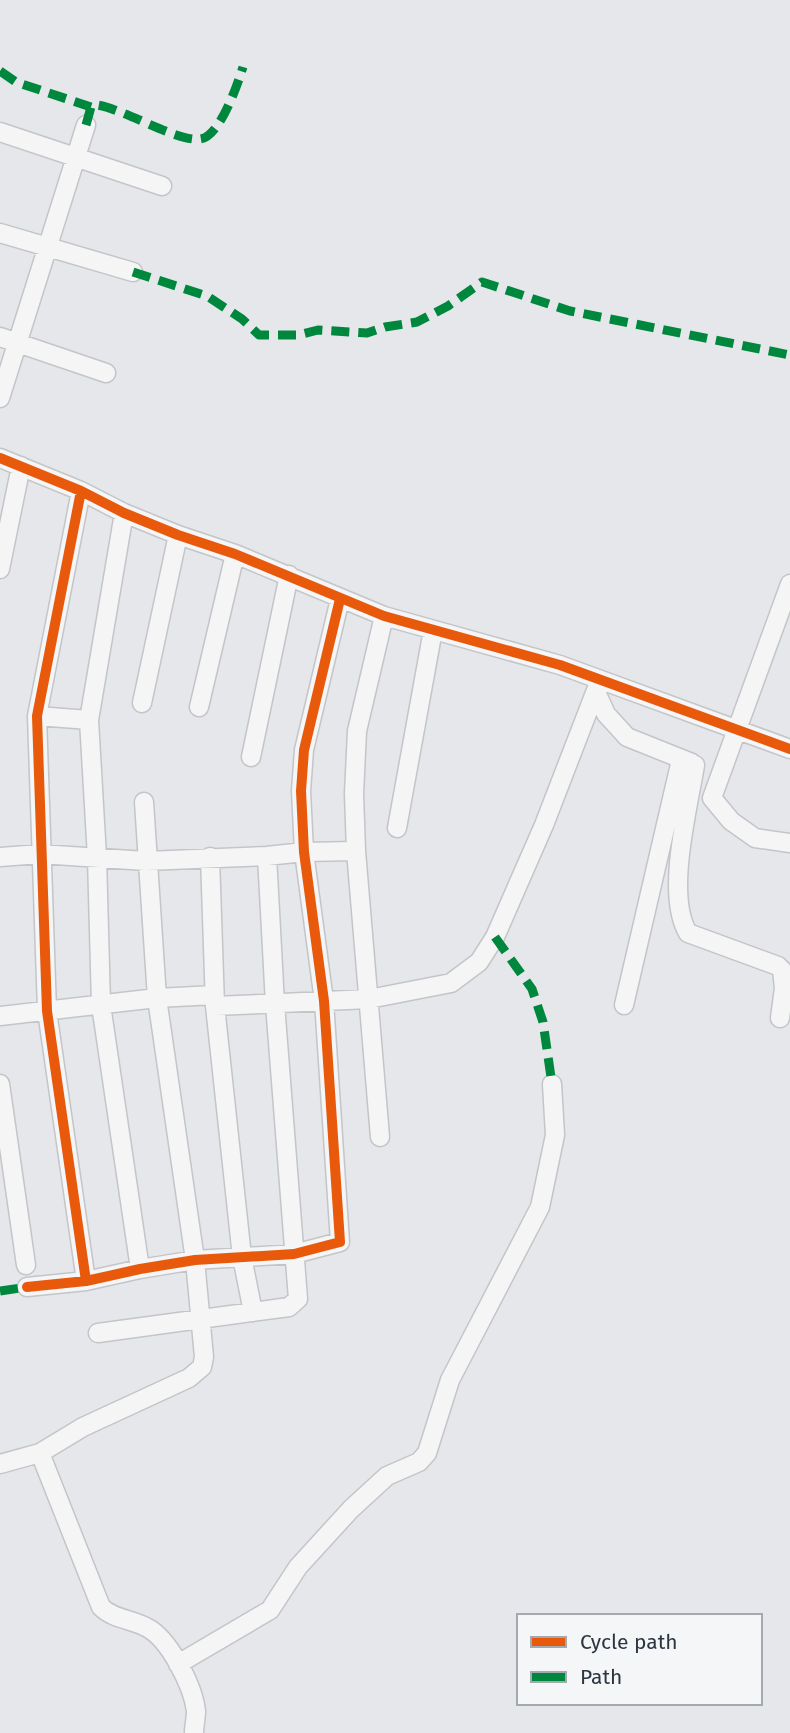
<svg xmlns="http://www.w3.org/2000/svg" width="790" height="1733" font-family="'Fira Sans',sans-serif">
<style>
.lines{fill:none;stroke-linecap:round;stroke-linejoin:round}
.minor-casing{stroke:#c3c5c8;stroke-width:21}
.minor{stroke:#f5f5f6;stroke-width:18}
.quiet{stroke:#00873e;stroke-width:9;stroke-dasharray:18 9;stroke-linecap:butt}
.cycleway-casing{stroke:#f4f6f8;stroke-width:15}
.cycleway{stroke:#e8590c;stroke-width:10}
</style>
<rect width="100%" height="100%" fill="#e5e7ea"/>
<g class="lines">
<defs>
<path id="minor" d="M0,132l162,54
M0,233l133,39
M0,337l106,36
M0,398l86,-273
M0,458l81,33 43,22 54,22 57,19 149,62 176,49 230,84
M81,491l-44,225 10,295 39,270
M124,513l-35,207 8,137 4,148 39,264
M0,569l21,-103
M790,584l-78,214 19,23 24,17 35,5
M596,692l10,22 21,23 65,26
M142,703l36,-168
M199,707l36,-153
M37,716l52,4
M251,757l38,-182
M695,765c-7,44 -30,130 -7,168l90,33 4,4 2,18 -4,30
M397,828l36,-198
M0,857l40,-3 106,7 121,-5 37,-4 52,-1
M210,857l5,149 27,251 11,55
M624,1005l57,-245
M215,1006l154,-7 82,-16 28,-21 16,-25 49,-112 56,-145
M0,1016l157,-18 57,-3
M0,1084l26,181
M380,1137l-24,-286 -2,-57 3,-63 27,-115
M27,1287l59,-6 54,-12 55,-9 99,-6 46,-12 -16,-241 -20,-149 -3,-61 3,-41 36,-151
M98,1333l191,-26 9,-8 -23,-295 -8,-148
M40,1453l61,154c12,12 30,12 45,20 23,11 47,59 50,84 0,7 -2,15 -2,22
M0,1464l40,-11 43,-26 106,-49 13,-11 2,-10 -9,-97 -38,-262 -13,-196
M178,1664l92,-54 28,-43 53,-58 36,-33 32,-14 8,-9 23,-73 90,-173 15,-72 -3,-51"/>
</defs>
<use href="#minor" class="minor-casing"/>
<use href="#minor" class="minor"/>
<path class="quiet" d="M0,71l16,11 75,25
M86,125l5,-18 6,-2c27,4 80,37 103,34 20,-2 38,-56 43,-72
M133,272l74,24 35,23 17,16h39l20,-5 49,3 18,-6 32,-5 31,-16 34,-24 88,29 220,44
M495,937l37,52 11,33 9,62
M0,1291l27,-4"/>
<defs>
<path id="cycleway" d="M0,458l81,33 43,22 54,22 57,19 149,62 176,49 230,84
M81,491l-44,225 10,295 39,270
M27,1287l59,-6 54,-12 55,-9 99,-6 46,-12 -16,-241 -20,-149 -3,-61 3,-41 36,-151"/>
</defs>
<use href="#cycleway" class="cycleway-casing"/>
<use href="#cycleway" class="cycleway"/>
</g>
<rect x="517" y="1614" width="245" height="91" fill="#f4f6f8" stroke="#a4a9af" stroke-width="2"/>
<rect x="531" y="1637" width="35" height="10" fill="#e8590c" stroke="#a4a9af" stroke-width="2"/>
<text x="580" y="1649" font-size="21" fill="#2c3542">Cycle path</text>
<rect x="531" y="1672" width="35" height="10" fill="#00873e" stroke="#a4a9af" stroke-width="2"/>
<text x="580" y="1684" font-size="21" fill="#2c3542">Path</text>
</svg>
